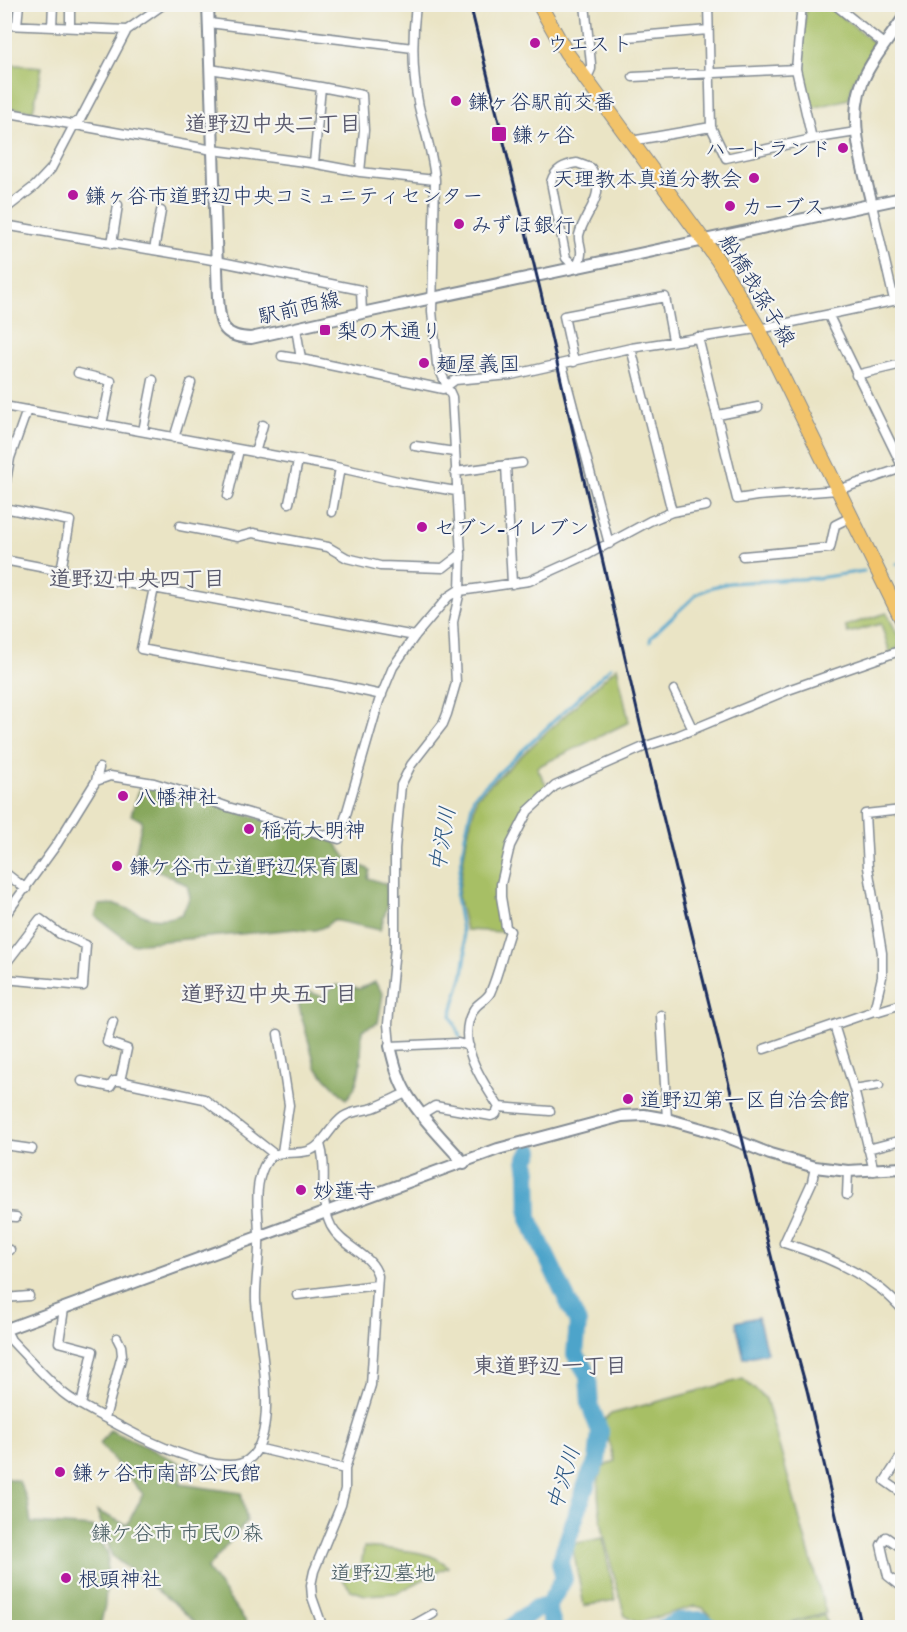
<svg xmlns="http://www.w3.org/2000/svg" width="907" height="1632" font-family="Itim,'Klee One',sans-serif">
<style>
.green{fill:#a7bf65;stroke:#617762;stroke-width:1.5}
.forest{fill:#85a65a;stroke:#506a5c;stroke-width:1.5}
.water{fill:#4ea4ca;stroke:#346a94;stroke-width:1.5}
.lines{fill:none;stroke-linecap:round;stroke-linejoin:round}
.stream{stroke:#4ea4ca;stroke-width:3}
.river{stroke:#4ea4ca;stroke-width:18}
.minor-casing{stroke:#828a92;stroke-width:11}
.tertiary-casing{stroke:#828a92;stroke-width:14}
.primary-casing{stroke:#828a92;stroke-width:16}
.minor{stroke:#fff;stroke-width:8}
.tertiary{stroke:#fff;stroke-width:10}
.primary{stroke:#f2c36a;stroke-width:14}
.rail{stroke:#1b2f5e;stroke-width:3}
.poi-dot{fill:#b5179e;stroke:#f6f6f2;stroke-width:2}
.labels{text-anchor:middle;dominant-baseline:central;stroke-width:4.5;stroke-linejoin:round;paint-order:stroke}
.poi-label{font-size:21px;fill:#1b2f5e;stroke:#f6f6f2;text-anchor:start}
.street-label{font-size:21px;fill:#1b2f5e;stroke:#f6f6f2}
.park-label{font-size:21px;fill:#455a60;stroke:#f6f6f2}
.neighbourhood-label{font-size:22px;font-weight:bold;fill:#5a5a6d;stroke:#f6f6f2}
.water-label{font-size:22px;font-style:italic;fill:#2d5884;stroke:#f6f6f2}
</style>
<rect width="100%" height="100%" fill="#f6f6f2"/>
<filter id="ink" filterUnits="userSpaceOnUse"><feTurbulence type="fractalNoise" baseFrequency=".0167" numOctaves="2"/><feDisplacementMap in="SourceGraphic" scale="12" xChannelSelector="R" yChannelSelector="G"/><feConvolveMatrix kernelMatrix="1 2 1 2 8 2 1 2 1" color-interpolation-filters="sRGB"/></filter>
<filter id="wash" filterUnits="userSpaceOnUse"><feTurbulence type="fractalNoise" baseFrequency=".008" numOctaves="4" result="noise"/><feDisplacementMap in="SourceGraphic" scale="24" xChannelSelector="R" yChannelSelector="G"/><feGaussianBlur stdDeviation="1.35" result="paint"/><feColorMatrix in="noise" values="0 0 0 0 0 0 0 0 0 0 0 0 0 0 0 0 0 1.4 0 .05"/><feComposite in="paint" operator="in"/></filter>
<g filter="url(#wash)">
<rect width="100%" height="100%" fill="#eae4c5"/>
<path class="green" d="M806,5h22l46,38 1,5 -21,32 -5,19 -40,10 -8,-41z
M4,64l38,3 -9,44 -28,-4z
M887,613l14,29 -4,7 -7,4 -9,-29 -33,9 -3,-7z
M617,667l12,55 -92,45 10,20 -6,4 -20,24 -22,81 4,36 -37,-2 -8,-34 9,-59 10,-40z
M743,1379l23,20 60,214 -43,12 41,-10 4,12h-108l-17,-19 -8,-2 -58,17 -12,-7c-7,-27 -39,-127 -22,-148 2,-3 8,-5 12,-7l-12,-40 8,-7z
M603,1538l12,62 -31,6 -12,-62z
M364,1547c24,3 68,1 84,20l-51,26 -32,2 -14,-5 -16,-20 26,-4z"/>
<path class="forest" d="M146,784l189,58 12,17 23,11 -2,8 18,6 2,20 -8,26 -47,-10c-11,11 -22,12 -37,9l-164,15 -37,-28 4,-11c6,0 13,-2 19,0 26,9 35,20 64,9l8,-17 -3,-12 -53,-26 8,-38 -11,-6 8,-24z
M375,982l8,12 -5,29 -16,7c-1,21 1,55 -16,69l-30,-31 -17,-61 1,-10 10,-5 13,5 13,-12 23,4z
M110,1430l72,34 -2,20 61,9 6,28 -40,48 43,58h-50l-24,-22 -64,-49 -15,-45 30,14 16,-31 -43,-50z
M5,1478l14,3 9,21 3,21 63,4 14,27 -3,51 -5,22h-95z"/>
<path class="water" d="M758,1317l9,36 -23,5 -8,-36z"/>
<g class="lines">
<path class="stream" d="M896,564l6,-1
M650,641l1,-4 46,-43 16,-7 16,-4 89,-5 46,-7
M460,1037l-9,-22 12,-41 3,-21 -10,-56 9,-61 9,-40 137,-129"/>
<path class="river" d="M547,1607l7,21
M510,1628l26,-20 11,-1 17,-28 -4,-16 28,-84 9,-18 3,-29 -10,-27 -2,-30 -13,-21 3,-31 -49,-104 -1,-47 -2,-12 5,-9
M663,1628l16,-7 22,-1 11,8"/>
</g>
</g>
<g filter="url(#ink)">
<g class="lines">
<defs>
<path id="minor" d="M416,4c-4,35 -4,69 3,103 6,25 14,47 16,73l-3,131 5,53 15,33 9,157 -1,37 -7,31 3,61 -9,31 -4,10 -32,41 -10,20 -6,64v99l-7,76 2,22 68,-3 11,3
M585,4l6,60v5l-5,11
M708,4l3,123 15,31 86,-19 44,-7
M802,4l-6,65 16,70
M834,4l51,41
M209,23l204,25
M5,25l122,5
M17,25l2,-21
M52,27l1,-23
M70,27v-21
M628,37l80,-7
M210,69l111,18
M633,77l163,-8
M4,112l209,38 99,13 48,9 75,8
M631,141l80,-14
M314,163l7,-76 41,8 2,35 -4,42
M577,163l14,5c17,28 -5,41 -12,67 -1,7 3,12 2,19 0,4 -3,10 -5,14l-10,-10 -15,-76c4,-13 13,-17 26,-19z
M872,205l22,95
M4,210l31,-24 16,-17 24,-46 5,-3 47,-90 37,-26
M4,225l203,34 154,31 1,23
M112,244l6,-39
M154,250l7,-39
M829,316l73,150
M296,328l5,31 142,30 12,-9 56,-5 120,-27 138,-21 133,-28
M698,337l39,162 20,-3 81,-6 64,-22
M631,348l41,164
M282,356l19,3
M574,362l-10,-46 101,-19 8,43
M562,365l47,179
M78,373l33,8 -9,43
M856,375l46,-11
M4,406l332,61 66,15 54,9
M718,415l40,-8
M143,431l10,-51
M174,438l17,-55
M415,446l39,6
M255,453l8,-28
M506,465l6,119
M455,472l67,-9
M4,492l6,-34 17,-48
M228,496l11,-46
M289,503l9,-42
M4,508l66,13 -9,50 354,65
M332,512l8,-44
M180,526l58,11 15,-4 75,14 19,11 33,8 63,2 18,-14
M743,556l87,-8 5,-23 16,-8
M4,560l57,11
M154,588l-13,61 190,35 51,11
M460,591l69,-10 60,-27 61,-33 22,-9 34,-6
M674,690l19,40
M96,781l14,-5 44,7 43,13 31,11 111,32 40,-138 14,-34 22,-31 33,-39 12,-8
M4,872l22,17
M4,917l53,-73 39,-63 3,-13
M4,966l36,-47 20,15 26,11 -3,41 -79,-7
M874,1011l8,-34v-24l-14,-86 -3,-53 37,-4
M661,1015l6,104
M113,1021l-6,21 20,7 -7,32 84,18 70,55
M834,1025l20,64 20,82
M278,1034l11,71 -7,47
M764,1049l110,-38h5l23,-7
M82,1081l28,6 4,-6h6
M854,1089l25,-4
M499,1107l51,4
M422,1114l13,-8 56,10 5,-2 3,-7c-17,-26 -45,-66 -25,-98 4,-6 12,-9 16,-16 9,-20 13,-42 20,-62l-4,-4 -5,-30v-13l9,-38 18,-35 27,-25 91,-40 31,-10 111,-46 114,-40
M320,1144c9,29 -3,53 11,82 11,21 41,27 47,50l-7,109 -26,84v20l-4,16 -27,66 -3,14 1,12 11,31
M4,1145l28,4
M868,1149l34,-9
M815,1167l-3,15 -28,61c32,10 67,24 94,44 9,6 17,15 24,22
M847,1195l1,-24
M4,1216l12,1
M4,1251l6,-1
M297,1295l80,-10
M4,1298l25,-2
M64,1309l-5,33 34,9 -12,54
M6,1330l5,10c17,18 33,36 51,52 13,11 28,18 43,26 31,17 61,33 95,42 14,4 36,9 48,0 34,-26 10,-122 8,-159 -1,-21 4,-42 3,-64 0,-24 -6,-48 5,-71 10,-20 27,-10 44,-15 14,-3 22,-25 35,-34 8,-6 20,-6 30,-9 11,-4 22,-10 33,-15
M105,1418l17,-63 -1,-9 -4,-8
M257,1448l88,21
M902,1455l-17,26 17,12
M902,1548l-16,-11 -5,8 7,31 14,11
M408,1628l25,-14"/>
<path id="tertiary" d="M208,4l10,294c2,26 3,39 33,40l111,-25 540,-115
M872,205c-10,-44 -28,-93 -4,-135 10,-18 23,-34 34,-50
M390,1046c4,16 8,34 17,48 15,25 38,47 57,69
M4,1330l494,-181 124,-33 22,-1 23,4 53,15 50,20 45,13 33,4 54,-3"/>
<path id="primary" d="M539,4l27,48 151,207 42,70 143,291"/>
</defs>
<use href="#minor" class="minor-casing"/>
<use href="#tertiary" class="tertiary-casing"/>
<use href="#primary" class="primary-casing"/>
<use href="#minor" class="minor"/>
<use href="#tertiary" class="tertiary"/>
<use href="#primary" class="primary"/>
<path class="rail" d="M470,4l70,285 100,434 139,565 28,102 55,238"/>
</g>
</g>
<g class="poi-dot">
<circle cx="535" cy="43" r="6"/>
<circle cx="456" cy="101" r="6"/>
<rect x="491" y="126" width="16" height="16" rx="3"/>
<circle cx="843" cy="148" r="6"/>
<circle cx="754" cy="178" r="6"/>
<circle cx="73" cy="195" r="6"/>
<circle cx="730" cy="206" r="6"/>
<circle cx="459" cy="224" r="6"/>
<rect x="319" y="324" width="12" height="12" rx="3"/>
<circle cx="424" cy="363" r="6"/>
<circle cx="422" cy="527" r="6"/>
<circle cx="123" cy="796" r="6"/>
<circle cx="249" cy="829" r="6"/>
<circle cx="117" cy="866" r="6"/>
<circle cx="628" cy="1099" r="6"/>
<circle cx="301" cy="1190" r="6"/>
<circle cx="60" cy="1472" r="6"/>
<circle cx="66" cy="1578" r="6"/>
</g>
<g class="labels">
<g class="poi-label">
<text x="547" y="43">ウエスト</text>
<text x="468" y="101">鎌ヶ谷駅前交番</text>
<text x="512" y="134">鎌ヶ谷</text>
<text x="831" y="148" text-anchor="end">ハートランド</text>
<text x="742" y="178" text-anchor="end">天理教本真道分教会</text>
<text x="85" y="195">鎌ヶ谷市道野辺中央コミュニティセンター</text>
<text x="742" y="206">カーブス</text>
<text x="471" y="224">みずほ銀行</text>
<text x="337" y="330">梨の木通り</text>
<text x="436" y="363">麺屋義国</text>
<text x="434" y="527">セブン-イレブン</text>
<text x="135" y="796">八幡神社</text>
<text x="261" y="829">稲荷大明神</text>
<text x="129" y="866">鎌ケ谷市立道野辺保育園</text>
<text x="640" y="1099">道野辺第一区自治会館</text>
<text x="313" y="1190">妙蓮寺</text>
<text x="72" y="1472">鎌ヶ谷市南部公民館</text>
<text x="78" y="1578">根頭神社</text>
</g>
<g class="street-label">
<text transform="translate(758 290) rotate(59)">船橋我孫子線</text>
<text transform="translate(299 307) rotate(-13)">駅前西線</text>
</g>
<g class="park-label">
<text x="177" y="1532">鎌ケ谷市 市民の森</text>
<text x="383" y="1572">道野辺墓地</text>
</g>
<g class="neighbourhood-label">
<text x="273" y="123">道野辺中央二丁目</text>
<text x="137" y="578">道野辺中央四丁目</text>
<text x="269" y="993">道野辺中央五丁目</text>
<text x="550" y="1365">東道野辺一丁目</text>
</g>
<g class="water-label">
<text transform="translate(442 839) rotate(-80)">中沢川</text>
<text transform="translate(563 1478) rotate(-73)">中沢川</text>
</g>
</g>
<rect width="907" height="1632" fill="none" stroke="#f6f6f2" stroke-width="24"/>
</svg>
